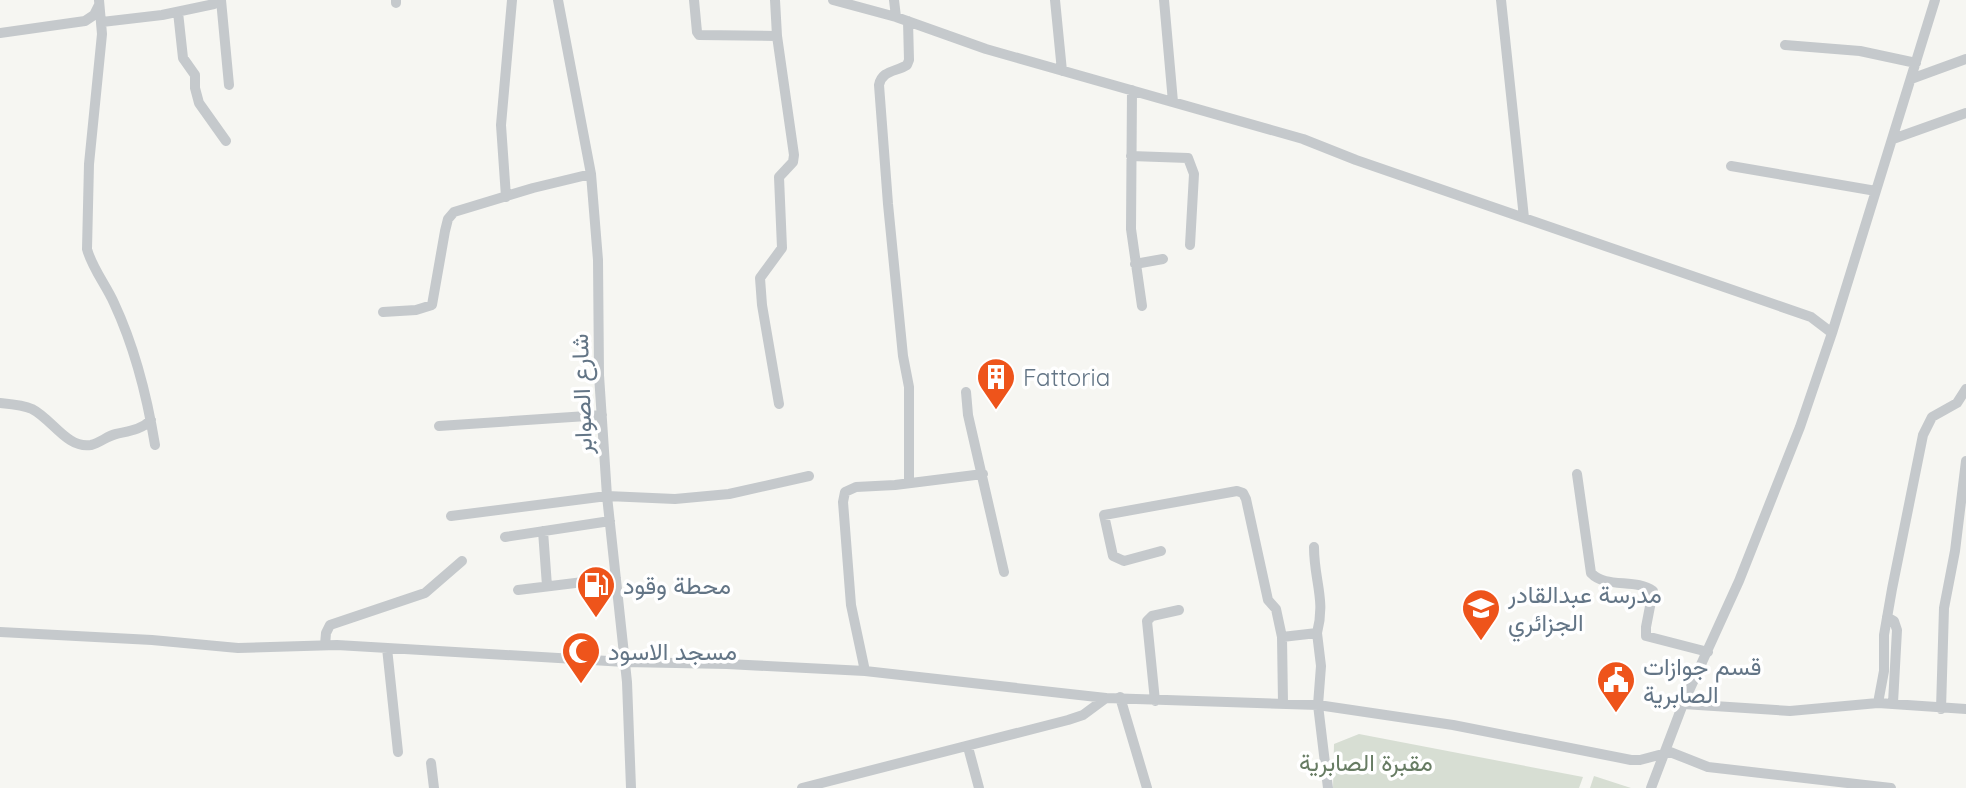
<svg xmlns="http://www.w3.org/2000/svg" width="1966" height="788" font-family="Quicksand,Vazirmatn,sans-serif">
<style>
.green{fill:#d7ded3}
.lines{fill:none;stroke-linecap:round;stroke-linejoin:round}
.minor{stroke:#c5c9cc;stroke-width:10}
.labels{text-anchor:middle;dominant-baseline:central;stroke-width:7;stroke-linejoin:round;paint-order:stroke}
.poi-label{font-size:24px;fill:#637586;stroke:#fff;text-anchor:start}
.street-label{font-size:24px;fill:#637586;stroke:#fff}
.park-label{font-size:24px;fill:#677c63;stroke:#fff}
</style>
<rect width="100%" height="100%" fill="#f6f6f2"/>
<path class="green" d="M1359,734l224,43 -4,11h-246l1,-44z
M1594,776l37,12h-41z"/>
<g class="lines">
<path class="minor" d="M99,0l3,34 -13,130 -2,85c5,19 19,36 27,54 21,45 33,93 41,142
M221,0l8,85
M396,0v3
M558,0l33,174 7,86 1,115 8,121 20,186 4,106
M694,0l3,32 2,3 78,1
M775,0l2,36 17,119 -1,7 -14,15 3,71 -22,30 2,27 17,99
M833,0l63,17 90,32 317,90 53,21 455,157 21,16
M894,0l2,17
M1055,0l7,71
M1164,0l9,102
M1501,0l23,218
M178,12l5,46 12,17v13l4,15 27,38
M908,21l1,39 -2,5c-11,7 -25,5 -28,20l9,119 15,152 6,31v96
M102,22l60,-7 52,-11 5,-4
M0,33l85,-12 9,-6 5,-10
M1785,45l75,6 56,12
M1911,79l55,-20
M1132,90l-1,139 11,77
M1893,139l73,-26
M1131,156l57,2 6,16 -4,71
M1731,166l145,25
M506,197l-5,-72 11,-125
M1135,264l28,-5
M383,312l33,-2 16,-5 13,-74 3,-12 6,-7 79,-24 58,-14
M966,392l2,23 36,157
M0,403c10,1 23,2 32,6 20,10 35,40 59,36 9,-2 16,-9 25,-11 13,-3 25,-4 35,-14
M439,426l163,-11
M1577,474l14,99c15,16 45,5 62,18l-7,36v9l62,16
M451,516l156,-20 68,3 54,-5 80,-18
M543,531l4,55
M505,537l105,-16
M1314,547c0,34 12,52 3,86
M1161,551l-37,10 -11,-5 -9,-41 133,-24 6,2 3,6 22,101 8,9 6,28
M518,590l98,-12
M1887,617l7,4 3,9 -4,73
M0,632l152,8 86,8 99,-3 288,17 102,2 138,7 241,27 212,7 135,20 178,35h9l30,-8 38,15 183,21
M325,645l1,-12 4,-8 95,-32 37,-32
M387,648l11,104
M865,671l-14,-66 -8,-103 2,-10 11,-5 39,-2 88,-11
M1120,697l27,91
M1155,701l-8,-80 5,-5 27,-6
M1283,703l-1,-66 35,-4 4,33 -3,39 10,83
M1878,703l6,-32v-36l8,-46 31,-154 9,-18 25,-14 9,-14
M1683,704l107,7 88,-8 88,6
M1941,709l3,-101 11,-57 11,-90
M968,747l11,41
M431,763l3,25
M802,788l266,-68 15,-5 23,-17
M1651,788l32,-84 56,-123 61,-154 32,-94 103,-333"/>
</g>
<defs>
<symbol id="building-pin" viewBox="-11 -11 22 30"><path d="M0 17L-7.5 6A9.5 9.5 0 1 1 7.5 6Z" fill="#ee541b" stroke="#fff"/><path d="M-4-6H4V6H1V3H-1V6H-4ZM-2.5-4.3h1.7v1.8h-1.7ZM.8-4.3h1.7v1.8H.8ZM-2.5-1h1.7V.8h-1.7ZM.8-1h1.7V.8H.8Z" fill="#fff"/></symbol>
<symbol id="fuel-pin" viewBox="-11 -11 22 30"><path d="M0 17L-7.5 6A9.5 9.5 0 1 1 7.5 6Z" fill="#ee541b" stroke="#fff"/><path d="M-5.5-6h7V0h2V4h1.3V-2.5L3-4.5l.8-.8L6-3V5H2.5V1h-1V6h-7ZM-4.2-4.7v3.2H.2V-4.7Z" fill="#fff"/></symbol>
<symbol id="school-pin" viewBox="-11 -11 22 30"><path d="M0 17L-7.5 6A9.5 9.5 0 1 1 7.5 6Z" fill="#ee541b" stroke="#fff"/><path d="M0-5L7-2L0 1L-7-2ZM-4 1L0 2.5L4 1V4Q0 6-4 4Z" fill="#fff"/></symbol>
<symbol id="mosque-pin" viewBox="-11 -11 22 30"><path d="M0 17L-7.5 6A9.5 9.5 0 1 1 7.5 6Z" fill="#ee541b" stroke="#fff"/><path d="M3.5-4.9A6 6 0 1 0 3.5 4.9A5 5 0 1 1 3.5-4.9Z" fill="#fff"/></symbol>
<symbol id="civic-pin" viewBox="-11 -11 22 30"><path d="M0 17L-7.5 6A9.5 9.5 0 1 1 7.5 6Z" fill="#ee541b" stroke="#fff"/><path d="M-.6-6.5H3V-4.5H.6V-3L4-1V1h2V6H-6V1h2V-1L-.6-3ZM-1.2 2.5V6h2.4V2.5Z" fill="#fff"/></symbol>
</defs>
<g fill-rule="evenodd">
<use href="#building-pin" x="974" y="355" width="44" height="60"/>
<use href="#fuel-pin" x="574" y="563" width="44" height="60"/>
<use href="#school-pin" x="1459" y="586" width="44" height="60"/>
<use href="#mosque-pin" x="559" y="629" width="44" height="60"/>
<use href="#civic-pin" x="1594" y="658" width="44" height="60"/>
</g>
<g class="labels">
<g class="poi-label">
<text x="1023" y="377">Fattoria</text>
<text x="623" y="585">محطة وقود</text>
<text x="1508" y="594">مدرسة عبدالقادر<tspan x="1508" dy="28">الجزائري</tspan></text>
<text x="608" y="651">مسجد الاسود</text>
<text x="1643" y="666">قسم جوازات<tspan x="1643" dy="28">الصابرية</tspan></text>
</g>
<g class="street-label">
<text transform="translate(581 394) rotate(-92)">شارع الصوابر</text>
</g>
<g class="park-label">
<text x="1366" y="762">مقبرة الصابرية</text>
</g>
</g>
</svg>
